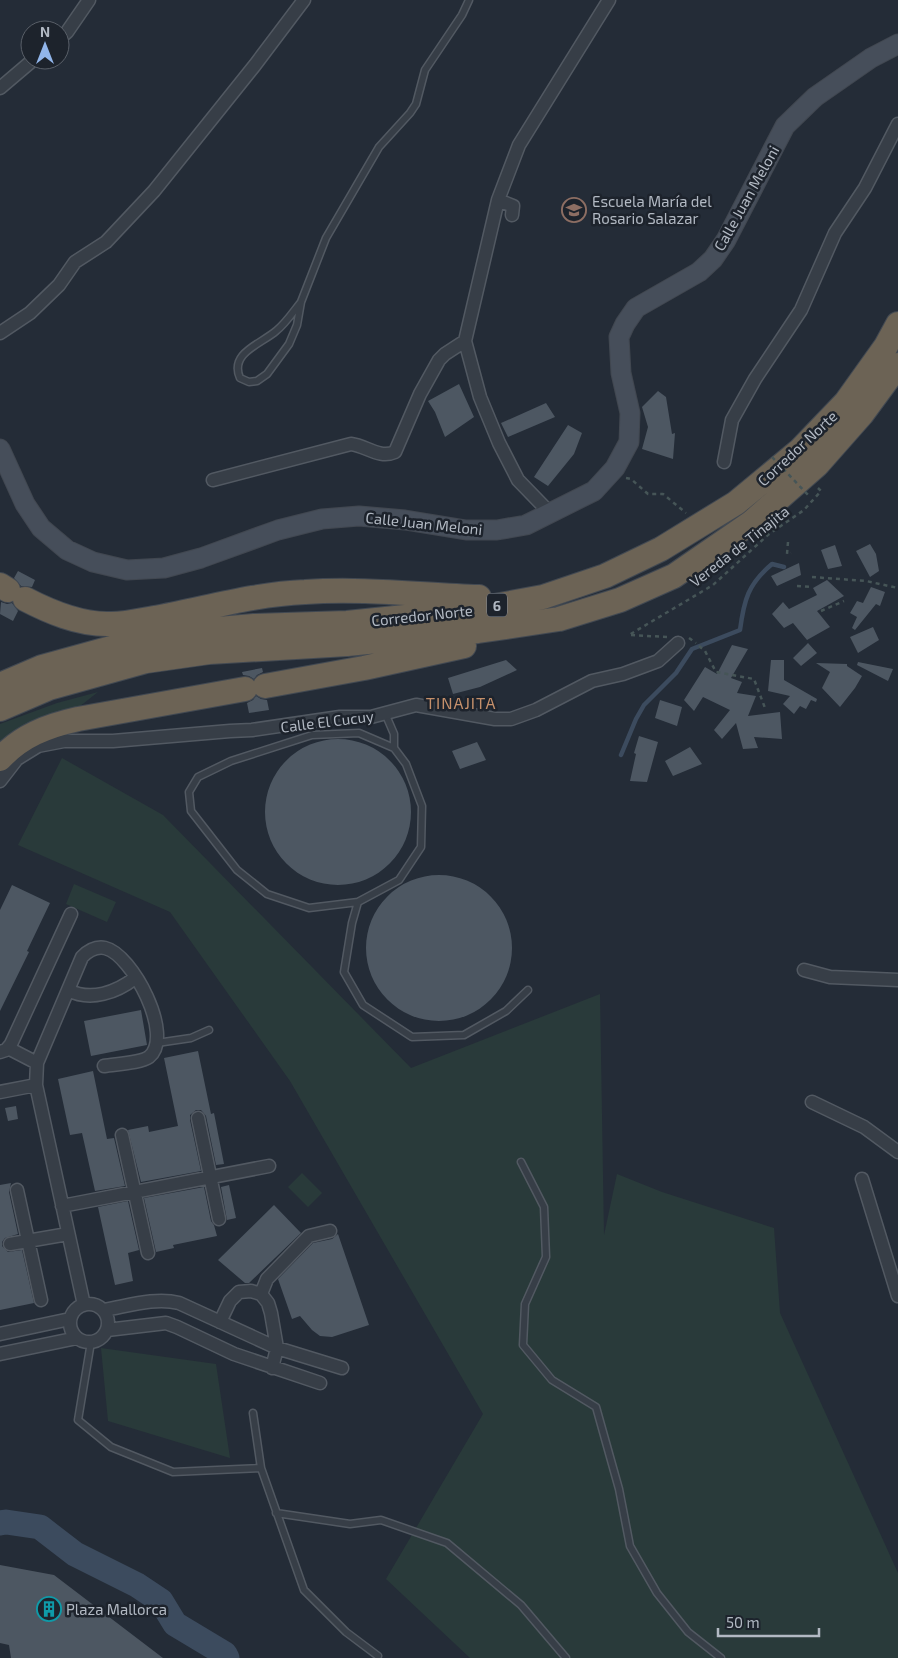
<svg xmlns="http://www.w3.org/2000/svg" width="898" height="1658" font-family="'Exo 2',sans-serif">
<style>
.green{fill:#293a3a}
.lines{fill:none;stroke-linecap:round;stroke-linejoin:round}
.stream{stroke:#3c4b5e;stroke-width:4.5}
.river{stroke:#3c4b5e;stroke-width:25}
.building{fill:#4d5762}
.lane-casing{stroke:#525962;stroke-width:9}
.street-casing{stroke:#525962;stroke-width:15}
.secondary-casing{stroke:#414750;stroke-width:21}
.highway-casing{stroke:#424952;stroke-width:26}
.path{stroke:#465557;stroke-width:2.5;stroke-dasharray:4 4;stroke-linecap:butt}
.lane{stroke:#373e47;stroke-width:6}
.street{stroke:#373e47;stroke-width:12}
.secondary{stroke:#464e5a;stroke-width:19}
.highway{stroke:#6c6355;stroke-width:24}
.path-bridge{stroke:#465557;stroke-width:2.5;stroke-dasharray:4 4;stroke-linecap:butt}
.labels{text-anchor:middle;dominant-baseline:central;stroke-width:5;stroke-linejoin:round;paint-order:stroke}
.shield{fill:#1d232c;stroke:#858c96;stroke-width:1}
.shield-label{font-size:14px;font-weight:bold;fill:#b2b9c3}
.street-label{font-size:15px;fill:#b2b9c3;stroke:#1d232c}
.poi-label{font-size:15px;fill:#b2b9c3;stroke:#1d232c;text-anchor:start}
.neighbourhood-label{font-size:16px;letter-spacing:1px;fill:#c5906b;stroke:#1d232c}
</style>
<rect width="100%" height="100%" fill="#242c37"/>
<path class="green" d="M98,692l-19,15 -67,28 -12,12v-23l57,-21z
M62,758l101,57 248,253 189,-74 4,241 13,-61 45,18 112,36 6,85 118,260v85h-428l-84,-79 97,-165 -193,-333 -120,-169 -152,-67z
M74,884l42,18 -9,20 -41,-18z
M302,1173l20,20 -14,14 -20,-20z
M101,1348l115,16 14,94 -122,-37z"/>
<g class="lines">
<path class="stream" d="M621,755l15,-36 8,-14 32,-32 16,-24 48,-19c4,-30 8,-46 32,-66l12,3"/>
<path class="river" d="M0,1523l6,-1 34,5 35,27 62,31 24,16 14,23 50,30 2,4"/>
</g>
<path class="building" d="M459,384l15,33 -29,20 -10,-25 -7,-11z
M658,391l8,6 6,37 3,-1 -2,26 -31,-10 6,-22 -6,-20z
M546,403l9,14 -47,20 -7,-14z
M568,425l14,8 -8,21 -26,32 -14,-9z
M870,544l6,10 3,17 -9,6 -14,-26z
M835,545l7,21 -14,3 -7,-19z
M799,563l2,12 -24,11 -6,-10z
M18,571l17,9 -3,7 -11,-1 -7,-8z
M827,580l17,16 -27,15 13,16 -23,13 -14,-17 -9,5 -12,-14 11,-12 6,7 28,-14 -4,-7z
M871,587l14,5 -5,14 -4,-2 -21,26 -3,-2 5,-11 -7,-4 7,-12 6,2z
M1,602l6,2 5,-1 6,8 -5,10 -13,-7z
M873,627l6,13 -21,13 -8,-16z
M808,643l9,10 -16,13 -8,-8z
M732,645l16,4 -17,29 11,4 -5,11 19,3 -8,20 32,-4 2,27 -28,-2 4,11 -15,1 -7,-26 -14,16 -8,-9 16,-20 -27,-13 -9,14 -10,-11 21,-33 12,7z
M506,660l11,10 -37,17 -27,7 -5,-16z
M771,660h13v20l33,19 -1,3 -5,-2 -5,9 -6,-3 -6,8 -11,-10 7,-8 -22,-5z
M858,662l35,7 -5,12 -31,-16z
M816,663l31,1v2l15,10 -7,12 -15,19 -18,-19 8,-16z
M262,668l1,4 -6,3 -3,4 -5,-3 -6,-1 -1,-3z
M256,696l5,3 6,1 2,10 -20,3 -2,-10 6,-3z
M660,700l22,7 -5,19 -22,-8z
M639,736l19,6 -11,40 -17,-1 6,-27 -2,-1z
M265 812a73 73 0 1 1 146 0a73 73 0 1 1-146 0Z
M477,742l9,18 -26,9 -8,-18z
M690,747l12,17 -29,12 -8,-15z
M366 948a73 73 0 1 1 146 0a73 73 0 1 1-146 0Z
M12,885l38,18 -23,48 2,1 -29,59v-101z
M141,1010l6,35 -56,11 -7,-35z
M198,1051l13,63 3,-1 10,51 -8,1 -10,-49 -5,-6h-5l-6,5v5l11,51 -60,11 -13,-52 20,-4 1,6 29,-6 -14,-68z
M93,1071l14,68 7,-1 11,48 -30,5 -13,-58 -12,2 -12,-56z
M16,1106l2,13 -10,2 -3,-13z
M11,1183l-2,9 9,42 -13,4 -3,4v4l6,6 14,-2 12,53 -34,7v-125z
M229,1185l7,33 -9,2 -6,-33z
M204,1187l7,34 3,4 3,11 -44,9 1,3 -18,4 -12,-54z
M128,1201l11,49 -11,3 5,28 -18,4 -17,-78z
M274,1205l27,28 -52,50h-4l-27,-23z
M338,1234l31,91 -37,12 -12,-1 -8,-6 -12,-14 -8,3 -14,-40 35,-36 19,-4z
M0,1565l54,10 109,83h-152l-2,-13 -9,-2z"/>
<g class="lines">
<defs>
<path id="lane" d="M301,302c-8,10 -15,21 -25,29 -15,13 -47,22 -36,47l9,4 8,-1 10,-7 22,-30 8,-19 4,-23 25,-64 53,-91 31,-34 6,-9 9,-34 37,-55 7,-15
M385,713l9,21v14l12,16 16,42 -1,41 -22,33 -41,22 -49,6 -42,-14 -30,-24 -46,-59 -2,-19 9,-15 33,-16 81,-26 47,-2 35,15
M358,902l-6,21 -8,49 19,33 49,32 52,-2 42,-24 22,-21
M157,1043l34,-5 18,-8
M521,1162l23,45 2,50 -21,47 -2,41 29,35 44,27 23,82 11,57 27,47 31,39 33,26
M91,1342l-13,78 33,27 62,25 88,-4
M253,1413l8,55 43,122 42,42 32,24
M276,1513l74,11 31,-4 66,23 74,62 45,53"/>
<path id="street" d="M60,38l7,-6 22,-32
M0,88l33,-28
M498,200l15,6 -1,9
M0,333l30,-20 29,-28 16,-23 31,-20 48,-51 101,-126 49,-65
M724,462l8,-42 23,-41 46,-69 34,-77 30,-45 33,-64
M213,480l138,-36c16,2 28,15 44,8l25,-58 19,-34 6,-6 20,-13
M550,513l-32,-33 -19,-37 -19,-46 -15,-56 33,-141 21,-55 90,-145
M0,781l17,-22 21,-13 26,-5h49l117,-10 22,-1 88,-13h31l45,-12 79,14h16l25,-9 56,-29 31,-7 35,-13 20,-18
M804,970l26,7 68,3
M68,990c23,12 49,2 67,-12
M8,1048l29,15
M0,1052l6,-2 5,-6 60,-130
M0,1092l36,-7
M812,1102l52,25 34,25
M198,1118l21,101
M122,1135l26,118
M862,1179l36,117
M17,1190l24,110
M62,1206l207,-40
M10,1244l58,-10
M261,1294l6,-15 42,-43 21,-5
M70 1323a19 19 0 1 1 38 0a19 19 0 1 1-38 0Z
M84,1305l-48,-220 1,-22 45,-106c6,-6 13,-11 23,-9 27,6 70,88 44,109 -8,6 -34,7 -45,9
M104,1310c24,-4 51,-13 75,-7l98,45 65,20
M220,1322l10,-21 9,-9 12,-1 10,3 7,9 3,10 6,35 -5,20
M107,1330l59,-7 11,4 57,27 86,29
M0,1334l70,-15
M0,1354l77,-16"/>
<path id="secondary" d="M0,449l25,55 16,24 26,22 26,12 34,8 37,-2 37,-10 77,-28 44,-11 37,-3 46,4 61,10h31l29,-5 68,-34 21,-23 14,-26 1,-29 -9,-40 -2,-36 6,-13 11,-16 63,-36 14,-13 13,-19 59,-114 30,-29 56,-39 27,-14"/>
<path id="highway" d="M0,585l8,5
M25,599c25,13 53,25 82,25 18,1 35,-4 53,-7 48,-9 95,-23 145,-25 58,-4 116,3 174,5
M0,685l42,-18 98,-27 67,-10 47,-4 93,-3 126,-13 70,-13 62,-21 56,-27 75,-46 64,-53 46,-48 40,-56 12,-22
M265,686l99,-18 100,-22
M0,709l49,-21 97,-27 63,-9 138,-8 131,-13 81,-12 61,-19 54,-24 78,-54 65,-57 45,-51 36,-49
M0,759c21,-23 47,-33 78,-40l167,-30"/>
</defs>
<use href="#lane" class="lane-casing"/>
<use href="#street" class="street-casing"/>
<use href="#secondary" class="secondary-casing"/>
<use href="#highway" class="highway-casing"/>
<path class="path" d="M626,478l5,1 17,15h15l23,19
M788,542l-1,12 4,-1
M812,577l54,4 32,7
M797,586l14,1
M821,611l23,-10
M667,637l-38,-2 84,-50 56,-51 35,-24 17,-19 -3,-3
M689,638l7,5
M699,646l6,5 11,21 38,7 11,29"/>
<use href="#lane" class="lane"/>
<use href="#street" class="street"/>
<use href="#secondary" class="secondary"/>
<use href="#highway" class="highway"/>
<path class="path-bridge" d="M772,457l37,39"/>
</g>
<defs>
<symbol id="school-ring" viewBox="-11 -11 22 22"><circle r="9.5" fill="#1d232c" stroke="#8d6e63" stroke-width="1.5"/><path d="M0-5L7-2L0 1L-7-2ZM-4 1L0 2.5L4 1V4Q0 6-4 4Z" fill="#8d6e63"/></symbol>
<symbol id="building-ring" viewBox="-11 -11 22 22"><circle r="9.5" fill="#1d232c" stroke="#0f9aa8" stroke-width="1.5"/><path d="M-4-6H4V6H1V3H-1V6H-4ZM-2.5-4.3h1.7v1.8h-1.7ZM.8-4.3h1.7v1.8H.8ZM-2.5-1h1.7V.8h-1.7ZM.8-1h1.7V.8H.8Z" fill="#0f9aa8"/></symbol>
</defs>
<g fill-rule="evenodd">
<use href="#school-ring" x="560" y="196" width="28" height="28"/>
<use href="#building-ring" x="35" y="1595" width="28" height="28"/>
</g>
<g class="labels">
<rect class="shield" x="487" y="593.5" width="20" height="23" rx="4"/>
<g class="shield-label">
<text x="497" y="605">6</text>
</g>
<g class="street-label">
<text transform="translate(746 198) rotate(-61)">Calle Juan Meloni</text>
<text transform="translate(797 448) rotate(-43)">Corredor Norte</text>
<text transform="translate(424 523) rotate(6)">Calle Juan Meloni</text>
<text transform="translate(739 546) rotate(-38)">Vereda de Tinajita</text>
<text transform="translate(422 615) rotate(-6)">Corredor Norte</text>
<text transform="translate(327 721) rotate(-7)">Calle El Cucuy</text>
</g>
<g class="poi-label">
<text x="592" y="201">Escuela María del<tspan x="592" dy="17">Rosario Salazar</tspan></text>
<text x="66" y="1609">Plaza Mallorca</text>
</g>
<g class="neighbourhood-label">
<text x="461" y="702">TINAJITA</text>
</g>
</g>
<g transform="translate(45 45)"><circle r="24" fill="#1d232c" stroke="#595f68"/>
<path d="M0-4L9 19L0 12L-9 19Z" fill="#91b5ea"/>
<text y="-8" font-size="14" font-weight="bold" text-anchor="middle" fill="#b2b9c3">N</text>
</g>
<path d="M718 1628v8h101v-8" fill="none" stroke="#b2b9c3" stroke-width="2.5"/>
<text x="726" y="1628" font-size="15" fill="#b2b9c3" stroke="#1d232c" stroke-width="4" paint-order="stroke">50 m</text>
</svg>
